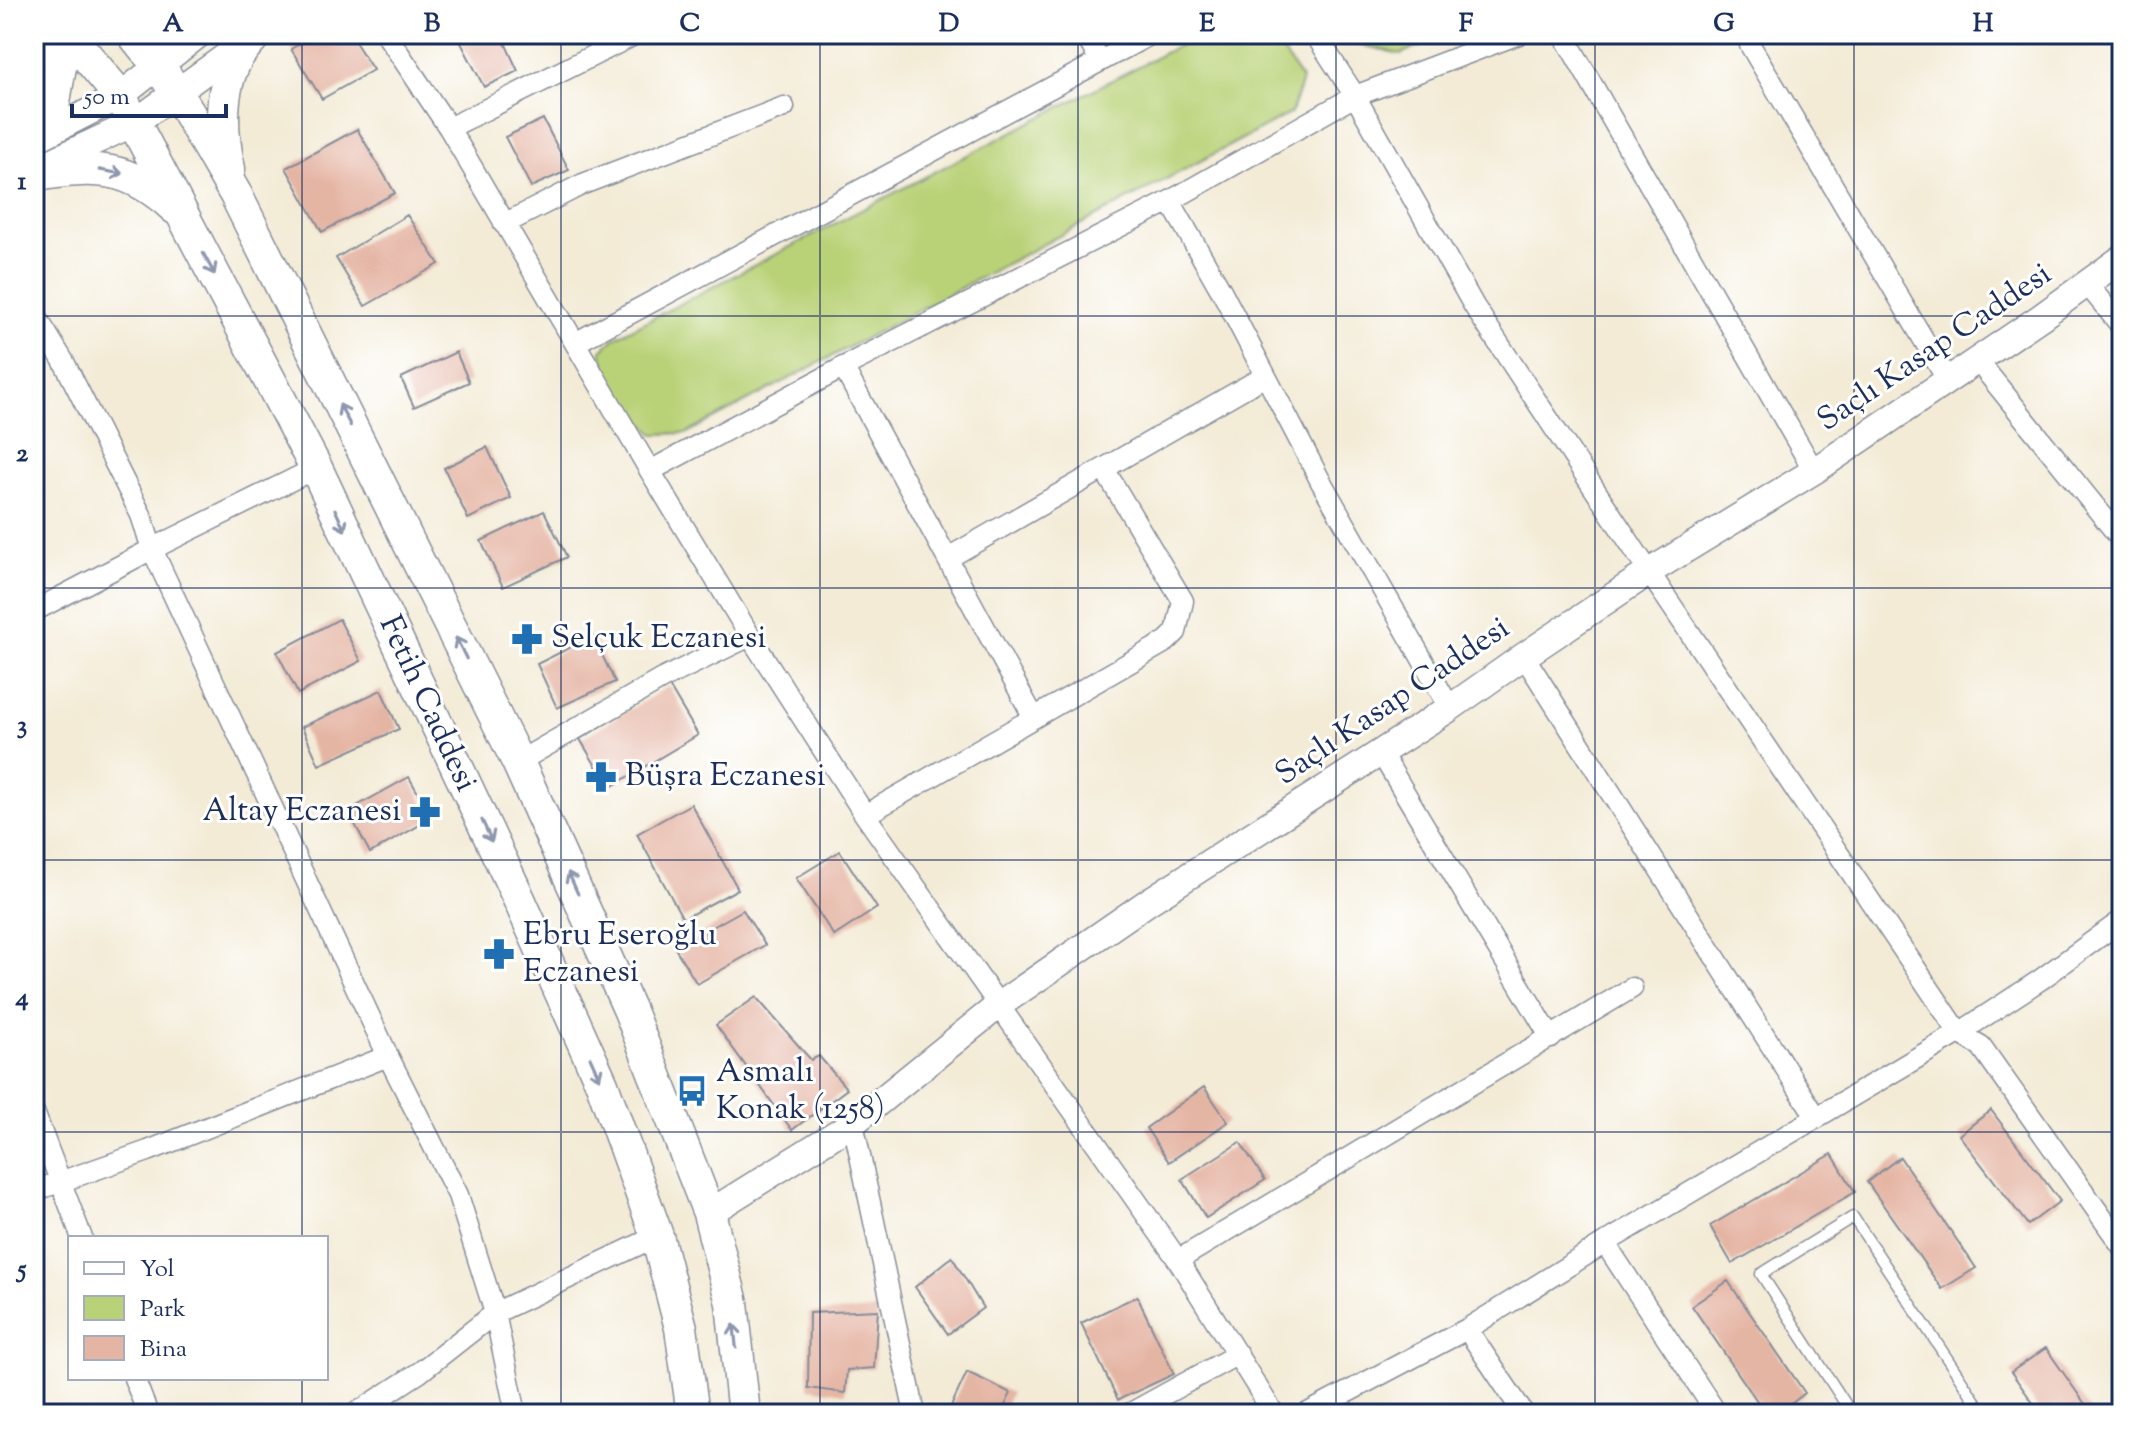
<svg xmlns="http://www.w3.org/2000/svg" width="2156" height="1448" font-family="'Sorts Mill Goudy',serif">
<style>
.green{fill:#b9d277;stroke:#6a806a;stroke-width:2}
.building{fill:#e5b5a4}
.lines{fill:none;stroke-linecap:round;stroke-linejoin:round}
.service-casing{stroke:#878d9a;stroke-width:13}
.minor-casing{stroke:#878d9a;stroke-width:23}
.tertiary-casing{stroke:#878d9a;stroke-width:29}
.primary-casing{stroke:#878d9a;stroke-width:35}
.service{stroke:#fff;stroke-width:10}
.minor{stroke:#fff;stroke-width:20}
.tertiary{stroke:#fff;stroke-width:26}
.primary{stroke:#fff;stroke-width:32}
.oneway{stroke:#8d97ae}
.grid{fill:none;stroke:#1b2f5e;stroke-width:2;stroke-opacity:0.55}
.labels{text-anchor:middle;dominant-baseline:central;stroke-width:6;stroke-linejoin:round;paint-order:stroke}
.street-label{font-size:32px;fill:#1b2f5e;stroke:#fff}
.poi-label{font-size:32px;fill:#1b2f5e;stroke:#fff;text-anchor:start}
.neatline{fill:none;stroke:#1b2f5e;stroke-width:3}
.grid-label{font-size:26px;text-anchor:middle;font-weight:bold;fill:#1b2f5e}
</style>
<rect width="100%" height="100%" fill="#fff"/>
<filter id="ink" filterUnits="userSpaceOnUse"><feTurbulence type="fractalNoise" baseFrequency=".0125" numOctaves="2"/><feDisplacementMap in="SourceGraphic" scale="16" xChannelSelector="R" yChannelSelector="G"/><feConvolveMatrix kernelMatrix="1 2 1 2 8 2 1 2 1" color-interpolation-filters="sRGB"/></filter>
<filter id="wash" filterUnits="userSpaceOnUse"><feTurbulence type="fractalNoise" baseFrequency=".006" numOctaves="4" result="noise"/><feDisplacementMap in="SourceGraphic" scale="32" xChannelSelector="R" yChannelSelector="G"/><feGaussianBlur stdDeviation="1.8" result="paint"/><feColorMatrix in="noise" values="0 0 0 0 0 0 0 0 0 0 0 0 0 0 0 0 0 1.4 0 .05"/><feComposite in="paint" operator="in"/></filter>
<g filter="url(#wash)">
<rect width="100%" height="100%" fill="#f3ebd6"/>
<path class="green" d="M1201,34h70l31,46 -11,33 -604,320 -33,1c-27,-27 -45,-45 -53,-83l15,-14z
M1350,34h101l-51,20 -43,-10z"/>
<g id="blocks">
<path class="building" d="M316,34h34l23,36 -51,29 -31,-50z
M468,34h33l17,37 -34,16 -25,-48z
M543,119l26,51 -38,17 -26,-50z
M357,129l38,64 -73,39 -36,-64z
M407,215l32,49 -74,42 -29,-48z
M456,352l13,30 -55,25 -13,-29z
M487,447l24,51 -43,21 -24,-51z
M544,511l23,46 -64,30 -22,-46z
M339,619l22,42 -63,33 -21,-42z
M593,636l22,46 -58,26 -20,-44z
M669,686l29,49 -89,53 -29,-49z
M381,690l18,39 -80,36 -17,-38z
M409,777l23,41 -62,35 -22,-42z
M691,804l47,85 -55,30 -46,-85z
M840,851l37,57 -43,28 -38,-58z
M743,910l22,35 -68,39 -22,-36z
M756,997l55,63 8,-4 28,33 -55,41 -76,-105z
M1204,1087l24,35 -59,40 -23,-34z
M1991,1110l69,91 -32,24 -69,-90z
M1240,1142l25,38 -59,38 -24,-39z
M1832,1154l23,38 -123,72 -22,-38z
M1900,1157l76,111 -34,21 -75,-107z
M952,1257l31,51 -35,26 -33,-47z
M1728,1281l77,112 -27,21h-12l-74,-108z
M1137,1296l37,78 -56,26 -37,-77z
M878,1310l-4,58 -27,2 -2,23 -37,-5 1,-75z
M2046,1348l46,66h-51l-30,-42z
M967,1372l44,21 -10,21 -53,-1z
M415,1403l7,11h-25z"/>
</g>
</g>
<g filter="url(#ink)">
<use href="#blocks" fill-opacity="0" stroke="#878d9a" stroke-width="2"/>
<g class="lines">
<defs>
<path id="service" d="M1852,1414l-91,-140 92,-57 131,197"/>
<path id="minor" d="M386,34l63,94 201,343 100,165 115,179 313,445 96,154
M1085,34l15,27
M1315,34l40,62 119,210 175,266 310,461 22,13 141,200
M1563,34l251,437
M1750,45l198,336
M449,128l187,-94
M1170,201l52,91 98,188 130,228
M504,224l79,-40 201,-77
M2087,284l35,43
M34,313l30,49 77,153 11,34 236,507 70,139 37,118 21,101
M575,343l576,-309
M1977,360l145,180
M843,367l190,349
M650,471l207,-111 313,-159 185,-105 164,-62
M948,558l317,-182
M34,611l118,-62 164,-81
M1524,656l293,462
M1381,753l170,285
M518,762l144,-83 88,-43
M865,815l302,-174 9,-9 7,-31 -79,-132
M34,1112l48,126
M853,1123l62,291
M34,1191l114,-40 240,-95
M1605,1243l112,171
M1178,1260l454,-272
M1467,1329l57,85
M134,1378l14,36
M355,1414l65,-42 75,-59 162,-77
M1129,1414l109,-60
M1306,1414l161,-85 138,-86 354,-210 81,-53 82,-60"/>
<path id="tertiary" d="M34,140l86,-44 79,-62
M34,170l100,-47 109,-79
M709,1213l144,-90 146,-118 149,-103 302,-194 74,-52 125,-84 165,-101 227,-154 81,-59"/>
<path id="primary" d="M68,34l52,62 196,372 198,420 88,196 55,152 24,92 12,86
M133,34l25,31 19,28 59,102 282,567 112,249 79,202 23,90 12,111
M34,132l18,-18 8,-48 -8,-32
M229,169c-8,-37 -11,-79 9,-113 4,-7 11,-14 16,-20
M34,175c62,-9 93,-11 141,33"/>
</defs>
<use href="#service" class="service-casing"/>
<use href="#minor" class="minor-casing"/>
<use href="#tertiary" class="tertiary-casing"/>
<use href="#primary" class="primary-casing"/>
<use href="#service" class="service"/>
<use href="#minor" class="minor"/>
<use href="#tertiary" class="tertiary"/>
<use href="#primary" class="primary"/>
</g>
<defs><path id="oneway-shaft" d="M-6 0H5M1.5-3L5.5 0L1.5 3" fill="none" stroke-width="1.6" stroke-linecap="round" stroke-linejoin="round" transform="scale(2)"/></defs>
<g class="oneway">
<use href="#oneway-shaft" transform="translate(111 172) rotate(10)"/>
<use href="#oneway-shaft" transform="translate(209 264) rotate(62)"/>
<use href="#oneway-shaft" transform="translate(345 415) rotate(-117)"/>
<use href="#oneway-shaft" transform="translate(340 520) rotate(65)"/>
<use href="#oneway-shaft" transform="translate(461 648) rotate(-116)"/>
<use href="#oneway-shaft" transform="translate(487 831) rotate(65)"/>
<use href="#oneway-shaft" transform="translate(573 883) rotate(-114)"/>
<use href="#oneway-shaft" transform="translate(595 1068) rotate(66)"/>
<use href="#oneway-shaft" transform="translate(735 1336) rotate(-96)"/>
</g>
</g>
<path class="grid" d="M302,34v1204M561,34v1380M820,34v1380M1078,34v1380M1336,34v1380M1595,34v1380M1854,34v1380M34,316h2088M34,588h2088M34,860h2088M34,1132h2088M302,1378v36"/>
<defs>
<symbol id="pharmacy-bare" viewBox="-9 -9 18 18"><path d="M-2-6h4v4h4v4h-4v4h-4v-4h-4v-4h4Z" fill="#1f6fb2" stroke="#fff" stroke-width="2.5" paint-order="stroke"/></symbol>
<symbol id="bus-bare" viewBox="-9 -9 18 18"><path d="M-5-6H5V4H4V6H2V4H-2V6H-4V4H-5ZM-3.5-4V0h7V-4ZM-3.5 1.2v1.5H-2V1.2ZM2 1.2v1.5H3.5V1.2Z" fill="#1f6fb2" stroke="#fff" stroke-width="2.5" paint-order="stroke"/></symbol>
</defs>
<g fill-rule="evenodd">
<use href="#pharmacy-bare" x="505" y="617" width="44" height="44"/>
<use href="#pharmacy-bare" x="579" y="755" width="44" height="44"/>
<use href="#pharmacy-bare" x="403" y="790" width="44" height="44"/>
<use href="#pharmacy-bare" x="477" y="932" width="44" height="44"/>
<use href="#bus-bare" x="670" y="1069" width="44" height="44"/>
</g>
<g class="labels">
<g class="street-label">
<text transform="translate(1935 348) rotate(-34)">Saçlı Kasap Caddesi</text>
<text transform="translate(1393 702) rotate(-34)">Saçlı Kasap Caddesi</text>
<text transform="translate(427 704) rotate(65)">Fetih Caddesi</text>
</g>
<g class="poi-label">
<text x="551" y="639">Selçuk Eczanesi</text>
<text x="625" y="777">Büşra Eczanesi</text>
<text x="401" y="812" text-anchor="end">Altay Eczanesi</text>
<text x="523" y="936">Ebru Eseroğlu<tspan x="523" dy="37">Eczanesi</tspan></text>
<text x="716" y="1073">Asmalı<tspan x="716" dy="37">Konak (1258)</tspan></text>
</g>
</g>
<rect width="2156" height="1448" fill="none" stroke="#fff" stroke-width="88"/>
<rect x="68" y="1236" width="260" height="144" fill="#ffffff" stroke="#a4acbf" stroke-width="2"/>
<rect x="84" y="1262" width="40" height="12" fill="#ffffff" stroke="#a4acbf" stroke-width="2"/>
<text x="140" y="1276" font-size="24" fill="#1b2f5e">Yol</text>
<rect x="84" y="1296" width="40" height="24" fill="#b9d277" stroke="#a4acbf" stroke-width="2"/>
<text x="140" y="1316" font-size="24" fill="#1b2f5e">Park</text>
<rect x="84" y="1336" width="40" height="24" fill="#e5b5a4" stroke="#a4acbf" stroke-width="2"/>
<text x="140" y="1356" font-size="24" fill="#1b2f5e">Bina</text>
<path d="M72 104v12h154v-12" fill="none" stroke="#1b2f5e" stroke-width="4"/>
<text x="84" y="104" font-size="24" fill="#1b2f5e" stroke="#ffffff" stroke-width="6" paint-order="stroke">50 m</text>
<rect x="44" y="44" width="2068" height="1360" class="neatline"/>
<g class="grid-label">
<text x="173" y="31">A</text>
<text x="432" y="31">B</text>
<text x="690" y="31">C</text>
<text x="949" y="31">D</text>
<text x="1207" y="31">E</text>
<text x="1466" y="31">F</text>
<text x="1724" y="31">G</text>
<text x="1983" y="31">H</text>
<text x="22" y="189">1</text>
<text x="22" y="461">2</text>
<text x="22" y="733">3</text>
<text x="22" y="1005">4</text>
<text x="22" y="1277">5</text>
</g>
</svg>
